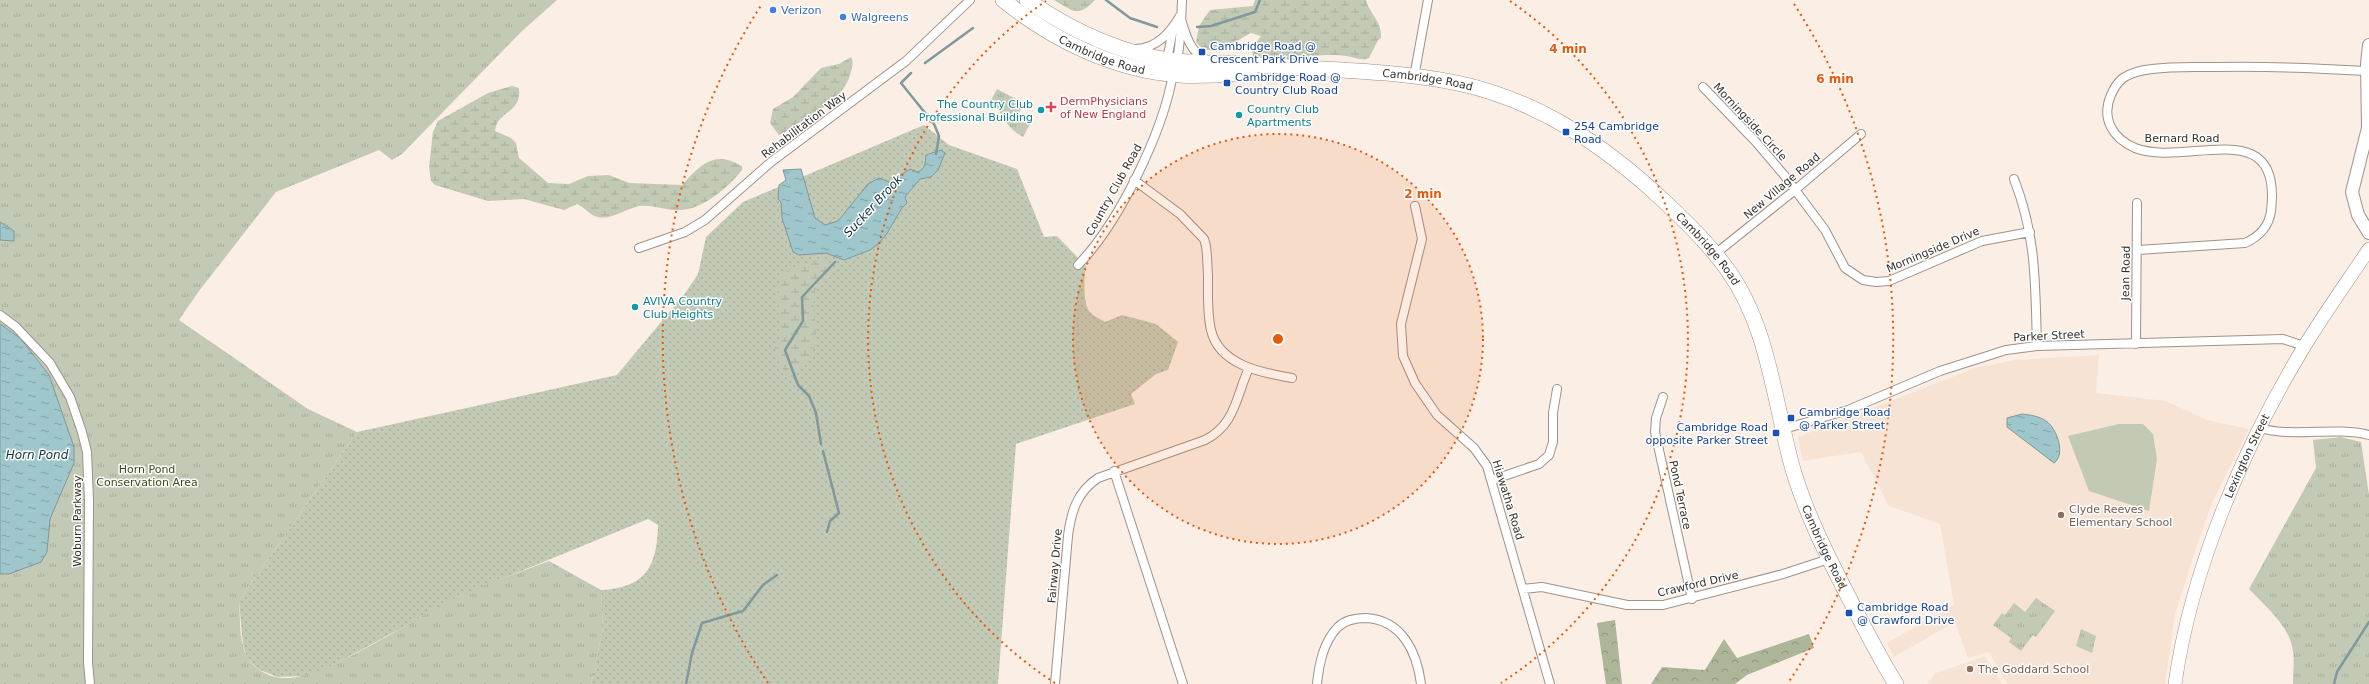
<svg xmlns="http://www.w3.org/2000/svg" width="2369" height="684" font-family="'DejaVu Sans',sans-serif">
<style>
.education{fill:#f7e3d3}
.grass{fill:url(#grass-dots)}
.forest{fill:url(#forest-crowns)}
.wetland{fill:url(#wetland-marsh)}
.park{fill:url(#park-tufts)}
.pitch{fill:#c2c9b4}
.water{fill:url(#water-ripples);stroke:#7f999c}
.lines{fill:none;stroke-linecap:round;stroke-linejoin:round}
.stream{stroke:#7f999c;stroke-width:2.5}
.street-casing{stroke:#9e928a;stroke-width:10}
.secondary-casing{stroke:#9e928a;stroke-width:14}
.primary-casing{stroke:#9e928a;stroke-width:14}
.highway-casing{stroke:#9e928a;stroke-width:16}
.street{stroke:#fff;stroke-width:8}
.secondary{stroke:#fff;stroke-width:12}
.primary{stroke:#fff;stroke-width:13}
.highway{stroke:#fff;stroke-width:15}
.ring{fill:none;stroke:#e8590c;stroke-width:2;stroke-dasharray:2 4}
.shop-dot{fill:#3f7fe0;stroke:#fefefe;stroke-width:1.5}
.transit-dot{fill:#1a4fb4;stroke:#fefefe;stroke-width:1.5}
.health-dot{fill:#e0444e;stroke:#fefefe;stroke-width:1.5}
.culture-dot{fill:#0f9aa8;stroke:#fefefe;stroke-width:1.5}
.education-dot{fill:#8d6e63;stroke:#fefefe;stroke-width:1.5}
.labels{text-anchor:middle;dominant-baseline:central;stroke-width:3;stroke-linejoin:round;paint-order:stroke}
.shop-label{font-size:11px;fill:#366cbe;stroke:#fefefe;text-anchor:start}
.transit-label{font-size:11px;fill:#164399;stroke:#fefefe;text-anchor:start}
.street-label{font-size:11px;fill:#35312d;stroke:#fefefe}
.health-label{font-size:11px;fill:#be3a42;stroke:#fefefe;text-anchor:start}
.culture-label{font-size:11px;fill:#0d838f;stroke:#fefefe;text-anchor:start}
.park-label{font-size:11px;fill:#3f4a1a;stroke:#fefefe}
.education-label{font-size:11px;fill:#785e54;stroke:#fefefe;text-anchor:start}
.water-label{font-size:12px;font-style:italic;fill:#0e3539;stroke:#fefefe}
.centre{fill:#e8590c;stroke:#fefefe;stroke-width:2}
.ring-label{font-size:12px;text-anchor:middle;font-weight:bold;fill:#e8590c;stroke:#fefefe;stroke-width:3;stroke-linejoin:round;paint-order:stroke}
</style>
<defs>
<pattern id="grass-dots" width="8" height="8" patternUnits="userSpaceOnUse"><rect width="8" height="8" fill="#c2c9b4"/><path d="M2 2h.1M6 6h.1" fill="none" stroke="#a7ad9b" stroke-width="1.8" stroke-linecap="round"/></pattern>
<pattern id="forest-crowns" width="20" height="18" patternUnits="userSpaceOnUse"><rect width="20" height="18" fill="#adb698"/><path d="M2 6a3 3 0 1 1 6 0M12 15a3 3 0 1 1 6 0" fill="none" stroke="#8e957c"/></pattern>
<pattern id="wetland-marsh" width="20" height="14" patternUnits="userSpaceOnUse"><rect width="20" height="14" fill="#c2c9b4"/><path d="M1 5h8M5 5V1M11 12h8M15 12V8" fill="none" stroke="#a7ad9b"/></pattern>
<pattern id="park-tufts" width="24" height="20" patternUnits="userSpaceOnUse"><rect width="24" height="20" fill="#c2c9b4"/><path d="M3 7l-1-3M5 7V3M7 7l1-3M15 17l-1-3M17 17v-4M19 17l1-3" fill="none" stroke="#a7ad9b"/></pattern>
<pattern id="water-ripples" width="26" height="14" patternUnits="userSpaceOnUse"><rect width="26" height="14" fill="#9fc6cb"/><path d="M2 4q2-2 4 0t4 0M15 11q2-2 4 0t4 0" fill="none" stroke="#82a1a5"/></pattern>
</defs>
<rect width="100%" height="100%" fill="#fbeee5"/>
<path class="education" d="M2099,355l-3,38 70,8 41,19 42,9 -37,74 -13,36 -24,75 -10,70h-158l-18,-32 -21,6 -13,-36 -61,35 -7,-14 67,-38 -14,-81 -51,-18 -28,-54 -58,9 -5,-24 177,-69 40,-8z
M1985,656l17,28h-75l9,-11z"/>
<path class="grass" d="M924,125l25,20 68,24 27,68 13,-1 29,30c-2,9 -3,38 3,45 4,5 11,8 16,11l17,-7 34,9 22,18 -10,28 -12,4 -25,20 4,10 -119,40 -18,240h-407l12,-56 -2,-38c45,-2 56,-24 57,-65l-10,-6 -190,78 -117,64 -20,10 -17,5 -27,1 -19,-8 -11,-11 -4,-13 -4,-44 118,-169 260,-57 69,-83 12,-18 8,-37 37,-35z"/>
<path class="forest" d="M1615,620l7,64h-16l-9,-61z
M1809,634l5,14 -67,27 -12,9h-84l11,-17 43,3 19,-31 13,19z"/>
<path class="wetland" d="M1054,0h41c-17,18 -22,11 -41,0z
M1255,0h111c4,15 16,21 15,38l-3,2 -9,18c-6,3 -12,0 -18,-1 -12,-3 -27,-2 -40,-1 -16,1 -44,11 -58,0l-1,-7 9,-13 -10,-3c-16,8 -40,29 -55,9l3,-16 11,-16 43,-4z
M851,57c3,4 1,10 0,15 -8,32 -45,43 -68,62l-4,1 -9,-12 3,-14 20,-12 28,-29 18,-4z
M512,86l7,2c3,26 -22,22 -24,43l16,7 5,5 3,15 29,25 21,1 19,-8 21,-1 20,8 53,2c20,-22 32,-35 60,-19v4c-13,17 -39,39 -61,40 -14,1 -28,-6 -42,-4 -14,3 -27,14 -41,11 -8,-1 -13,-10 -21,-13l-13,6 -40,-11 -36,2 -53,-16 -4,-4 -2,-14 4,-35 5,-11 50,-28z
M822,261l7,2 4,4c-4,5 -10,9 -13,14 -14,18 1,46 -6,66 -3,12 -14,21 -21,31h-2l-9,-10 -7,-21c11,-15 4,-25 2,-41 -4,-36 16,-41 45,-45z"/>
<path class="park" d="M0,0h557l-36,32 -119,122 -10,6 -13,-10 -103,42 -77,99 -20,29 129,89 49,23 -118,169c2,22 -2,54 19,68 7,5 16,9 25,9 43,3 132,-62 175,-81 29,-14 61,-24 91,-36l52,29 2,38 -12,56h-591z
M997,89l27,14 -7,14 13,7 -7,13c-17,-9 -20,-22 -32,-37z
M2341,437l20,5 8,53v189h-76c0,-12 2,-26 -1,-38 -5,-22 -28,-41 -43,-57l67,-121 -3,-28z
M2036,598l19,13 -19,26 -3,-2 -12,16 -12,-9 2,-4 -18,-13 9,-12 3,2 9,-12 11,9z
M2081,629l15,7 -4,17 -16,-7z"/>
<path class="pitch" d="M2119,424h24l10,10 4,25 -8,52 -60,-20 -21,-55z"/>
<path class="water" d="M941,150l4,3 -7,17 -7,7 -11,2 -15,18 2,6 -5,5 -16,27 -8,9 -8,6 -26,10 -18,-7 -27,2 -6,-3 -11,-34 -1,-16 -3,-3 1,-14 7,-5 -3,-10 18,-1 14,49 10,7 13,-4 30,-37 11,-6 11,4 20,-13 7,3c9,-3 8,-9 9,-17z
M0,222l14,9v10l-14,-1z
M0,324l21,15 28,36 25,72v16l-24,56 -3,33 -6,10 -32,12h-9z
M2022,414c8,1 17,2 24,7 11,7 20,34 8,42l-47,-36v-9z"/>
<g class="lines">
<path class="stream" d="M1106,0l24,18 27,9
M1197,27l14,-1 44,-14 5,-12
M925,63l48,-35
M911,73l-10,10 33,41 5,12 -3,18
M821,444l-5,-31 -7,-17 -11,-11 -13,-35 18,-29 -1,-24 33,-35
M823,451l16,62 -9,8 -3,11
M686,684l6,-31 10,-30 41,-12 20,-26 14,-10
M2334,684l3,-12 32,-50"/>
<defs>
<path id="street" d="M1180,16c5,17 10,37 27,44
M1136,49c21,-1 34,-16 44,-33
M1167,60l6,-31
M1177,61c4,-21 4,-41 5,-61
M1414,77l14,-77
M1703,87l53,55 28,33 41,55 20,38 18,12 13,2 13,-1 93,-40 48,-9
M2014,179c23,59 21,106 23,167
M1134,180l46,34 24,25c4,10 3,25 4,36 0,18 -1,38 3,55 8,35 51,43 81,48
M1415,206l7,33 -21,85 2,32 12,27 22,32 37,33 13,18 63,218
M639,248l46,-16 20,-12 66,-58 135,-101 64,-61
M2138,250l107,-7c14,-6 24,-17 26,-32 12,-100 -85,-43 -136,-63 -23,-10 -34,-30 -24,-53 3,-7 7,-13 12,-17 9,-6 19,-8 29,-9 21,-3 43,-2 64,-2 50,-1 101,1 151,4
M1715,254l80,-64 66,-56
M1078,265c41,-42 85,-133 95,-191
M0,315l16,12 34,36 20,34 12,35 5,20 2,49 -1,161 2,22
M2136,344l1,-141
M1663,397l-7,21 -1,14 37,167
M2259,428c37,10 74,-2 110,7
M1784,429l64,-19 92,-39 66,-21 31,-4 246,-7 21,7
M1114,471l69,213
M1492,480l47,-16 10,-9 4,-13v-29l4,-24
M1523,589l19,-2 85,18h36l120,-31 46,-15
M1055,684l13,-148c3,-24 9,-44 30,-58l107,-38c31,-16 31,-44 44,-72
M1317,684c2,-19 6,-42 21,-57 7,-7 17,-9 28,-9 36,2 51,34 55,66"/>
<path id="secondary" d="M2369,45l-2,19 1,64 -16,64 6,23 11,18"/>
<g id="primary">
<path id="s1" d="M2175,684c16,-115 69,-238 129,-337 20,-33 43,-65 65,-98"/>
</g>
<g id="highway">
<path id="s2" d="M1003,0c50,40 112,71 177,75 24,2 47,-1 70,-3"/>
<path id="s3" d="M1027,0c42,29 90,52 141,60 30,4 62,3 92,5 66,5 133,5 197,18 81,17 147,62 207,118 22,21 45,43 63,68 43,59 47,136 67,204 13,42 32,80 52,119 16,31 31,62 50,92"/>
</g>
</defs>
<use href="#street" class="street-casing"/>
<use href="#secondary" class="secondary-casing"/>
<use href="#primary" class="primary-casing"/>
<use href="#highway" class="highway-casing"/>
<use href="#street" class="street"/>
<use href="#secondary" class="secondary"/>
<use href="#primary" class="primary"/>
<use href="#highway" class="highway"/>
</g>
<circle cx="1278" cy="339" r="205" fill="#e8590c" fill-opacity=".12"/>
<g class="ring">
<circle cx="1278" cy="339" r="205"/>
<path d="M1055 683A410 410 0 0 1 1046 1M1510 1A410 410 0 0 1 1501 683"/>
<path d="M768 683A615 615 0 0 1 762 4M1794 4A615 615 0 0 1 1788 683"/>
</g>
<g class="shop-dot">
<circle cx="773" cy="10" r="4"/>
<circle cx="843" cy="17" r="4"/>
</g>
<g class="transit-dot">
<rect x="1198" y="48" width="8" height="8" rx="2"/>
<rect x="1223" y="79" width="8" height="8" rx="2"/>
<rect x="1562" y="128" width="8" height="8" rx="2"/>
<rect x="1787" y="414" width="8" height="8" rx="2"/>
<rect x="1772" y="429" width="8" height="8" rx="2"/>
<rect x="1845" y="609" width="8" height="8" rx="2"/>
</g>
<path class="health-dot" d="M1049 101h4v4h4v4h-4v4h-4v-4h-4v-4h4z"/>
<g class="culture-dot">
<circle cx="1041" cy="110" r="4"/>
<circle cx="1239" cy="115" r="4"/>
<circle cx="635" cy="307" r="4"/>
</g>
<g class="education-dot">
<circle cx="2061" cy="515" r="4"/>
<circle cx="1970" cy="669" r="4"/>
</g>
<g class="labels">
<g class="shop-label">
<text x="781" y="10">Verizon</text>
<text x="851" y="17">Walgreens</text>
</g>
<g class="transit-label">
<text x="1210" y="46">Cambridge Road @<tspan x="1210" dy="13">Crescent Park Drive</tspan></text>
<text x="1235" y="77">Cambridge Road @<tspan x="1235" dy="13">Country Club Road</tspan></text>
<text x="1574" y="126">254 Cambridge<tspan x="1574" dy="13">Road</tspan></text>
<text x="1799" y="412">Cambridge Road<tspan x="1799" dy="13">@ Parker Street</tspan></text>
<text x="1768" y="427" text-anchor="end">Cambridge Road<tspan x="1768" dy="13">opposite Parker Street</tspan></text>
<text x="1857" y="607">Cambridge Road<tspan x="1857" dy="13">@ Crawford Drive</tspan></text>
</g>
<g class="street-label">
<text stroke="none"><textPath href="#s2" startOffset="114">Cambridge Road</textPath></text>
<text stroke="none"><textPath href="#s3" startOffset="415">Cambridge Road</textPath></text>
<text transform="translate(1750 122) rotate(47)">Morningside Circle</text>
<text transform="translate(804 125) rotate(-37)">Rehabilitation Way</text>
<text x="2182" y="138">Bernard Road</text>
<text transform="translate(1782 186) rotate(-40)">New Village Road</text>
<text transform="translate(1114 190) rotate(-61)">Country Club Road</text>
<text stroke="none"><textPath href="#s3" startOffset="751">Cambridge Road</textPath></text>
<text transform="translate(1933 250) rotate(-23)">Morningside Drive</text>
<text transform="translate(2126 273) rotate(-89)">Jean Road</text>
<text transform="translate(2049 336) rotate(-3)">Parker Street</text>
<text stroke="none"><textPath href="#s1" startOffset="240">Lexington Street</textPath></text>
<text transform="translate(1680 495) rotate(78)">Pond Terrace</text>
<text transform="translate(1508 500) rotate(73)">Hiawatha Road</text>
<text transform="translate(77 521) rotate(-90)">Woburn Parkway</text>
<text stroke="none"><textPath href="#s3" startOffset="1075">Cambridge Road</textPath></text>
<text transform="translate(1055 566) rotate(-85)">Fairway Drive</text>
<text transform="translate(1698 584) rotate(-13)">Crawford Drive</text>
</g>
<g class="health-label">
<text x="1060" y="101">DermPhysicians<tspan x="1060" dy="13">of New England</tspan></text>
</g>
<g class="culture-label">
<text x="1033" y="104" text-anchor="end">The Country Club<tspan x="1033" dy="13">Professional Building</tspan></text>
<text x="1247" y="109">Country Club<tspan x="1247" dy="13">Apartments</tspan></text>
<text x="643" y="301">AVIVA Country<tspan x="643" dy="13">Club Heights</tspan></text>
</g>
<g class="park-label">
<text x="147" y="469">Horn Pond<tspan x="147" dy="13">Conservation Area</tspan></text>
</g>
<g class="education-label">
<text x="2069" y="509">Clyde Reeves<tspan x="2069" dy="13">Elementary School</tspan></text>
<text x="1978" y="669">The Goddard School</text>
</g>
<g class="water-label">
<text transform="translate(873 206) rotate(-47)">Sucker Brook</text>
<text x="37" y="455">Horn Pond</text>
</g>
</g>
<circle cx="1278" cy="339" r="6" class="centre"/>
<g class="ring-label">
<text x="1568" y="53">4 min</text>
<text x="1835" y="83">6 min</text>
<text x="1423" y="198">2 min</text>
</g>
</svg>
